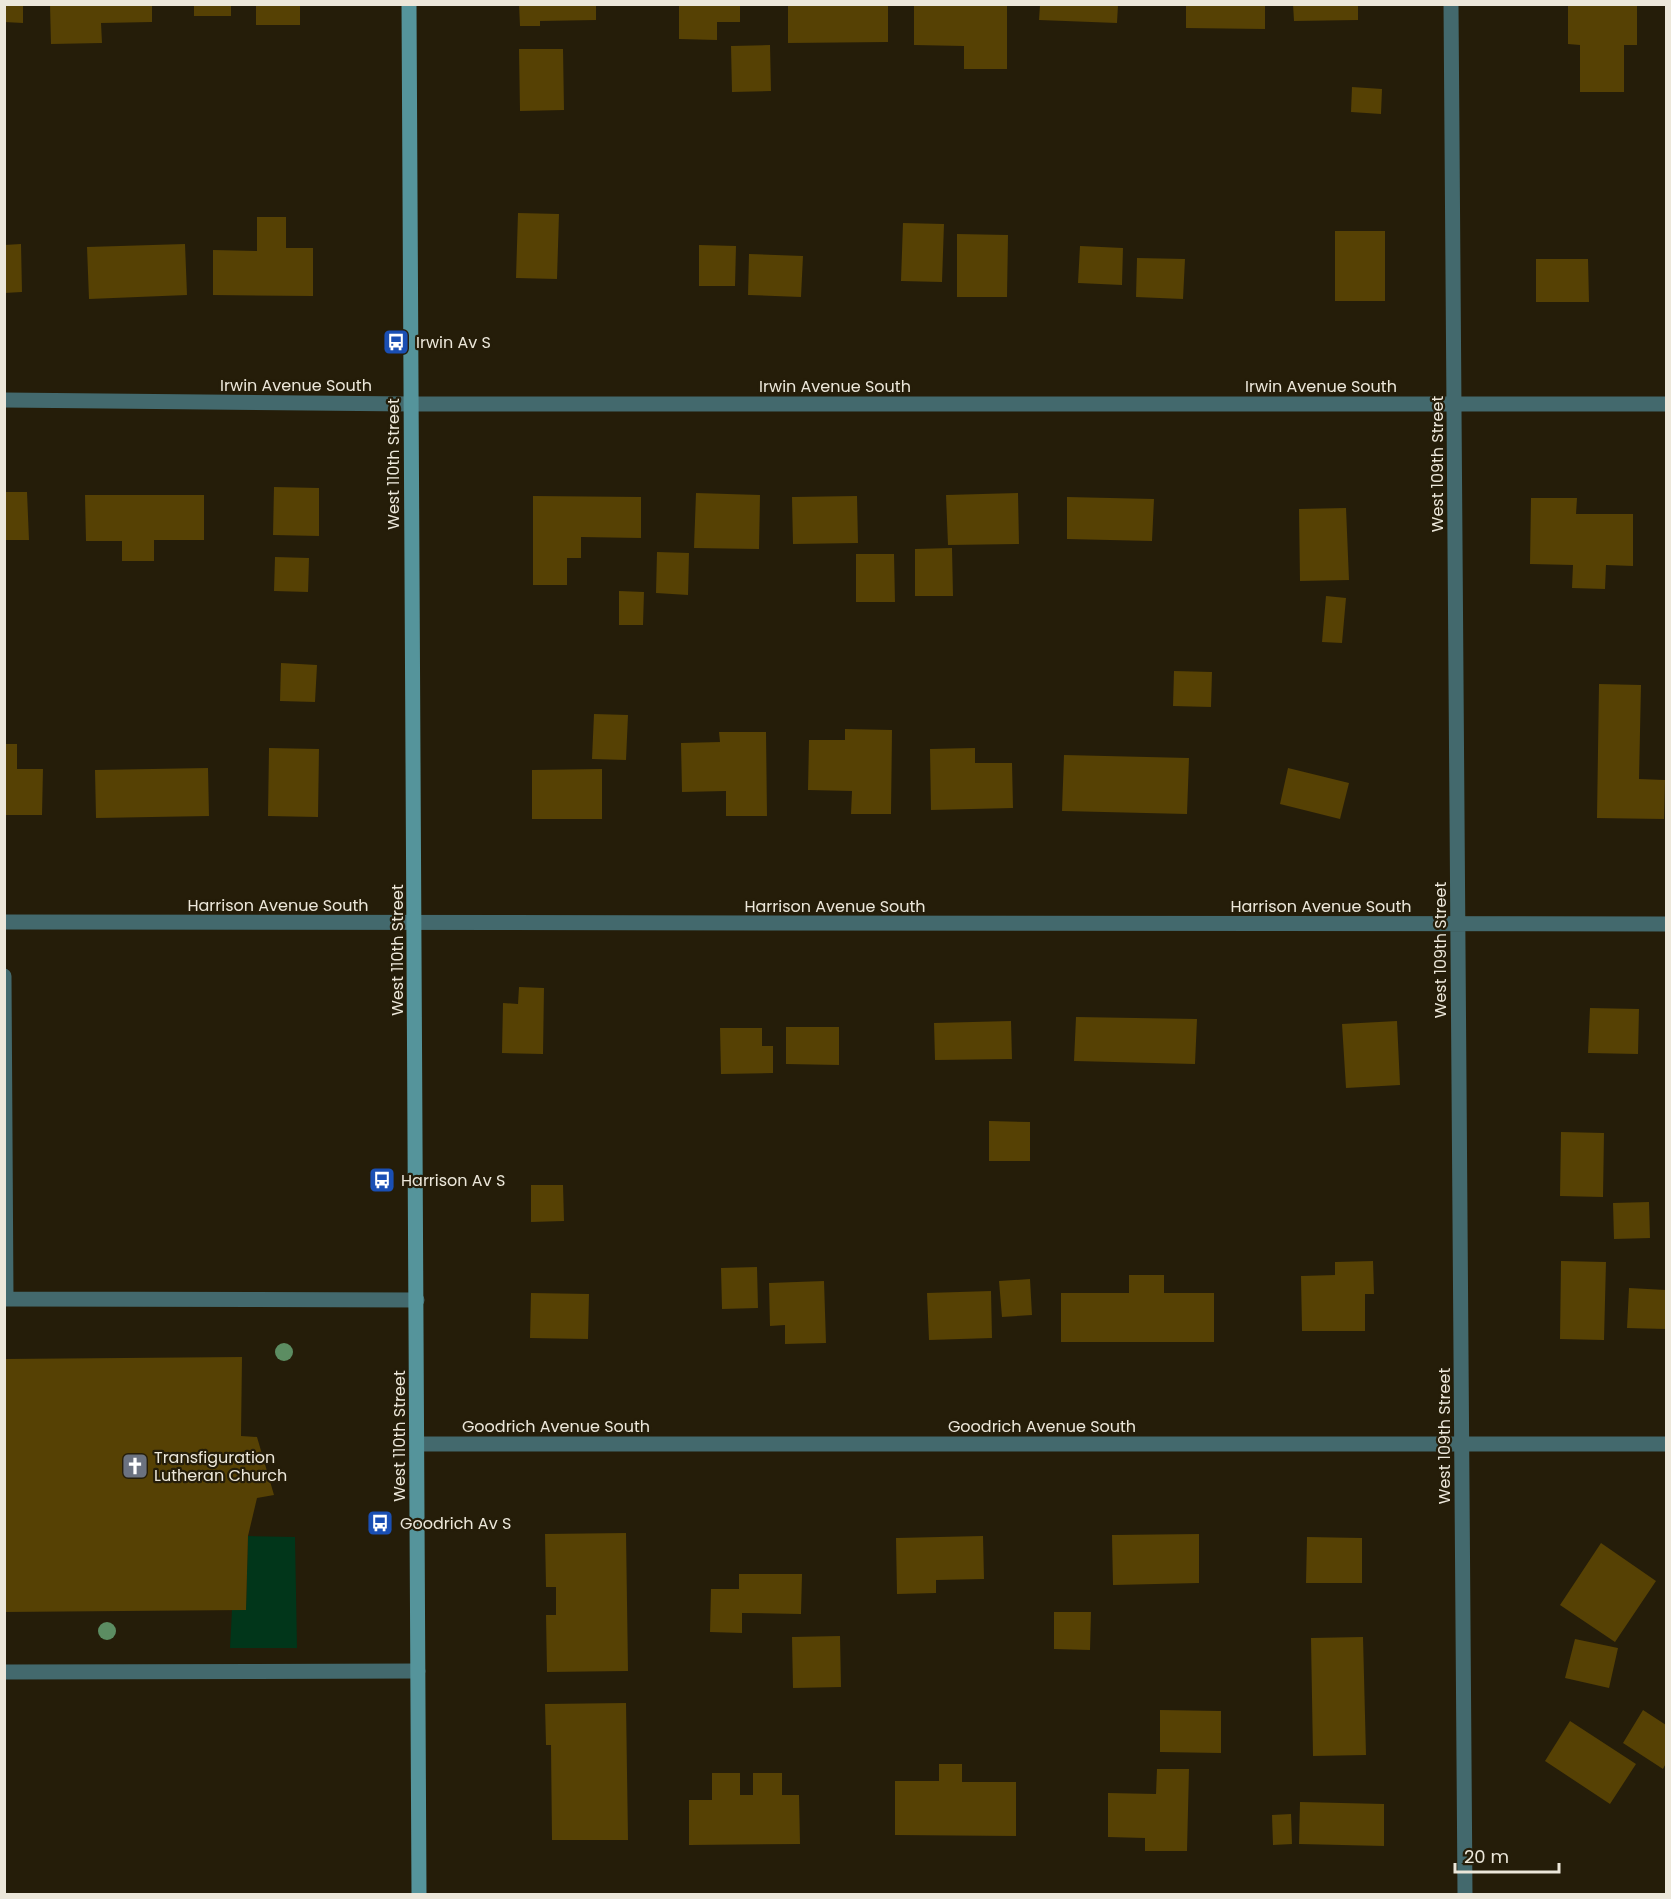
<svg xmlns="http://www.w3.org/2000/svg" width="1671" height="1899" font-family="Poppins,sans-serif">
<style>
.green{fill:#01361a}
.building{fill:#564104}
.lines{fill:none;stroke-linecap:round;stroke-linejoin:round}
.lane{stroke:#43696d;stroke-width:15}
.street{stroke:#43696d;stroke-width:15}
.secondary{stroke:#55949b;stroke-width:15}
.tree{fill:#5c8d62}
.labels{text-anchor:middle;dominant-baseline:central;stroke-width:4.5;stroke-linejoin:round;paint-order:stroke}
.poi-label{font-size:16px;fill:#ece7da;stroke:#251d09;text-anchor:start}
.street-label{font-size:16px;fill:#ece7da;stroke:#251d09}
</style>
<rect width="100%" height="100%" fill="#251d09"/>
<path class="green" d="M248,1536l47,1 2,111h-67l2,-38 14,-1z"/>
<path class="building" d="M4,4h19v19l-19,-1z
M50,4h102v18l-51,1 1,20 -51,1z
M194,4h37v12h-37z
M256,4h44v21h-44z
M519,4h77v16l-56,1v5h-20z
M679,4h61v18h-23v18l-38,-1z
M788,4h100v38l-100,1z
M914,4h93v65h-43v-23l-50,-1z
M1186,4h79v25l-79,-1z
M1293,4h65v16l-64,1z
M1568,4h69v41h-13v47h-44v-47l-12,-1z
M1040,5h78l-1,18 -78,-3z
M770,45l1,46 -39,1 -1,-46z
M519,49h44l1,61 -44,1z
M1352,87l30,2 -1,25 -30,-2z
M518,213l41,1 -2,65 -41,-1z
M257,217h29v31h27v48l-100,-1v-45l44,1z
M903,223l41,1 -2,58 -41,-1z
M1335,231h50v70h-50z
M957,234l51,1 -1,62h-50z
M21,244l1,48 -18,1v-48z
M185,244l2,51 -98,4 -2,-52z
M699,245l37,1 -1,40h-36z
M1080,246l43,2 -1,37 -44,-2z
M749,254l54,2 -2,41 -53,-2z
M1137,258l48,1 -2,40 -47,-2z
M1536,259h52l1,43h-53z
M274,487l45,1v48l-46,-1z
M4,492h23l2,48h-25z
M696,493l64,2 -1,54 -65,-1z
M1018,493l1,51 -71,1 -2,-50z
M85,495h119v45h-50v21h-32v-20h-36z
M533,496l108,1v41l-60,-1v21h-14v27h-34z
M857,496l1,47 -65,1 -1,-47z
M1067,497l87,2 -2,42 -85,-2z
M1531,498h46l-1,16h57v52l-27,-1 -1,24 -33,-1 1,-23 -43,-1z
M1346,508l3,72 -49,1 -1,-72z
M952,548l1,48h-38v-47z
M657,552l32,1 -1,42 -32,-2z
M856,554h38l1,48h-39z
M275,557l34,1 -1,34 -34,-1z
M619,591l25,1 -1,33h-24z
M1326,596l20,2 -4,45 -20,-1z
M281,663l36,2 -2,37 -35,-1z
M1174,671l38,1 -1,35 -38,-1z
M1599,684l42,1 -2,94 26,1 -1,39 -67,-1z
M594,714l34,1 -2,45 -34,-1z
M845,729l47,1 -1,84h-40l1,-23 -44,-1 1,-50h36z
M719,732h47l1,84h-41v-25l-44,1 -1,-49 39,-1z
M4,744h13v25h26l-1,46h-38z
M269,748l50,1 -1,68 -50,-1z
M975,748v15h37l1,45 -82,2 -1,-61z
M1064,755l125,3 -2,56 -125,-3z
M208,768l1,48 -113,2 -1,-48z
M1288,768l61,15 -9,36 -60,-15z
M602,769v50h-70v-49z
M519,987l25,1 -1,66 -41,-1 1,-50 15,1z
M1590,1008l49,1 -1,45 -50,-1z
M1076,1017l121,2 -2,45 -121,-3z
M1011,1021l1,38 -77,1 -1,-37z
M1397,1021l3,64 -54,3 -4,-64z
M786,1027h53v38l-53,-1z
M720,1028h42v18h11v27l-52,1z
M989,1121l41,1v39h-41z
M1561,1132l43,1 -1,64 -43,-1z
M531,1185h32l1,36 -33,1z
M1649,1202l1,36 -36,1 -1,-36z
M1373,1261l1,33h-9v37h-63l-1,-55 34,-1v-13z
M1561,1261l45,1 -2,78 -44,-1z
M757,1267l1,41 -36,1 -1,-41z
M1129,1275h35v18h50v49h-153v-49h68z
M1030,1279l2,36 -30,2 -3,-36z
M824,1281l2,62 -41,1v-19l-15,1 -1,-43z
M1629,1288l37,2v39l-39,-1z
M991,1291l1,47 -63,2 -2,-47z
M531,1293l58,1 -1,45 -58,-1z
M242,1357l-1,79 16,1 17,58 -17,3 -9,38 -2,74 -242,2v-253z
M626,1533l2,138 -81,1 -1,-57h10v-28h-10l-1,-53z
M1199,1534v49l-86,2 -1,-50z
M983,1536l1,43 -48,1v13l-39,1 -1,-56z
M1307,1537l55,1v45h-56z
M1601,1543l55,38 -41,61 -55,-37z
M739,1574h63l-1,40 -59,-1v20l-32,-1 1,-43h28z
M1054,1612h37l-1,38 -36,-1z
M840,1636l1,51 -48,1 -1,-51z
M1363,1637l3,118 -53,1 -2,-118z
M1575,1639l43,9 -9,40 -44,-10z
M626,1703l2,137h-76l-1,-95h-5l-1,-41z
M1160,1710l61,1v42l-61,-1z
M1643,1710l23,15v38l-3,6 -40,-26z
M1570,1721l66,43 -26,40 -65,-43z
M939,1764h23v18h54v54l-121,-1v-54h44z
M1157,1769h32l-2,82h-42v-13l-37,-1v-44l48,1z
M712,1773h28v22h13v-22h29v22h17l1,49 -111,1v-45h23z
M1300,1802l84,2v42l-85,-2z
M1291,1814l1,30 -19,1 -1,-30z"/>
<g class="lines">
<path class="lane" d="M4,976l2,323 411,1
M4,1672l414,-1"/>
<path class="street" d="M1451,4l14,1890
M4,400l407,4h1255
M4,922l1662,2
M418,1444h1248"/>
<path class="secondary" d="M409,4l10,1890"/>
</g>
<g class="tree">
<circle cx="284" cy="1352" r="9"/>
<circle cx="107" cy="1631" r="9"/>
</g>
<defs>
<symbol id="bus-square" viewBox="-11 -11 22 22"><rect x="-9" y="-9" width="18" height="18" rx="4" fill="#1a4fb4" stroke="#251d09"/><path d="M-5-6H5V4H4V6H2V4H-2V6H-4V4H-5ZM-3.5-4V0h7V-4ZM-3.5 1.2v1.5H-2V1.2ZM2 1.2v1.5H3.5V1.2Z" fill="#fff"/></symbol>
<symbol id="church-square" viewBox="-11 -11 22 22"><rect x="-9" y="-9" width="18" height="18" rx="4" fill="#6b7280" stroke="#251d09"/><path d="M-1.2-6h2.4v3.5h3.3v2.4h-3.3V6h-2.4V-.1h-3.3v-2.4h3.3Z" fill="#fff"/></symbol>
</defs>
<g fill-rule="evenodd">
<use href="#bus-square" x="381" y="327" width="30" height="30"/>
<use href="#bus-square" x="367" y="1165" width="30" height="30"/>
<use href="#church-square" x="120" y="1451" width="30" height="30"/>
<use href="#bus-square" x="365" y="1508" width="30" height="30"/>
</g>
<g class="labels">
<g class="poi-label">
<text x="416" y="342">Irwin Av S</text>
<text x="401" y="1180">Harrison Av S</text>
<text x="154" y="1457">Transfiguration<tspan x="154" dy="18">Lutheran Church</tspan></text>
<text x="400" y="1523">Goodrich Av S</text>
</g>
<g class="street-label">
<text x="296" y="385">Irwin Avenue South</text>
<text x="835" y="386">Irwin Avenue South</text>
<text x="1321" y="386">Irwin Avenue South</text>
<text transform="translate(393 464) rotate(-90)">West 110th Street</text>
<text transform="translate(1437 464) rotate(-90)">West 109th Street</text>
<text x="278" y="905">Harrison Avenue South</text>
<text x="835" y="906">Harrison Avenue South</text>
<text x="1321" y="906">Harrison Avenue South</text>
<text transform="translate(397 950) rotate(-90)">West 110th Street</text>
<text transform="translate(1440 950) rotate(-90)">West 109th Street</text>
<text x="556" y="1426">Goodrich Avenue South</text>
<text x="1042" y="1426">Goodrich Avenue South</text>
<text transform="translate(399 1436) rotate(-90)">West 110th Street</text>
<text transform="translate(1444 1436) rotate(-90)">West 109th Street</text>
</g>
</g>
<rect width="1671" height="1899" fill="none" stroke="#ece7da" stroke-width="12"/>
<path d="M1455 1863v9h104v-9" fill="none" stroke="#ece7da" stroke-width="3"/>
<text x="1464" y="1863" font-size="18" fill="#ece7da" stroke="#251d09" stroke-width="4.5" paint-order="stroke">20 m</text>
</svg>
